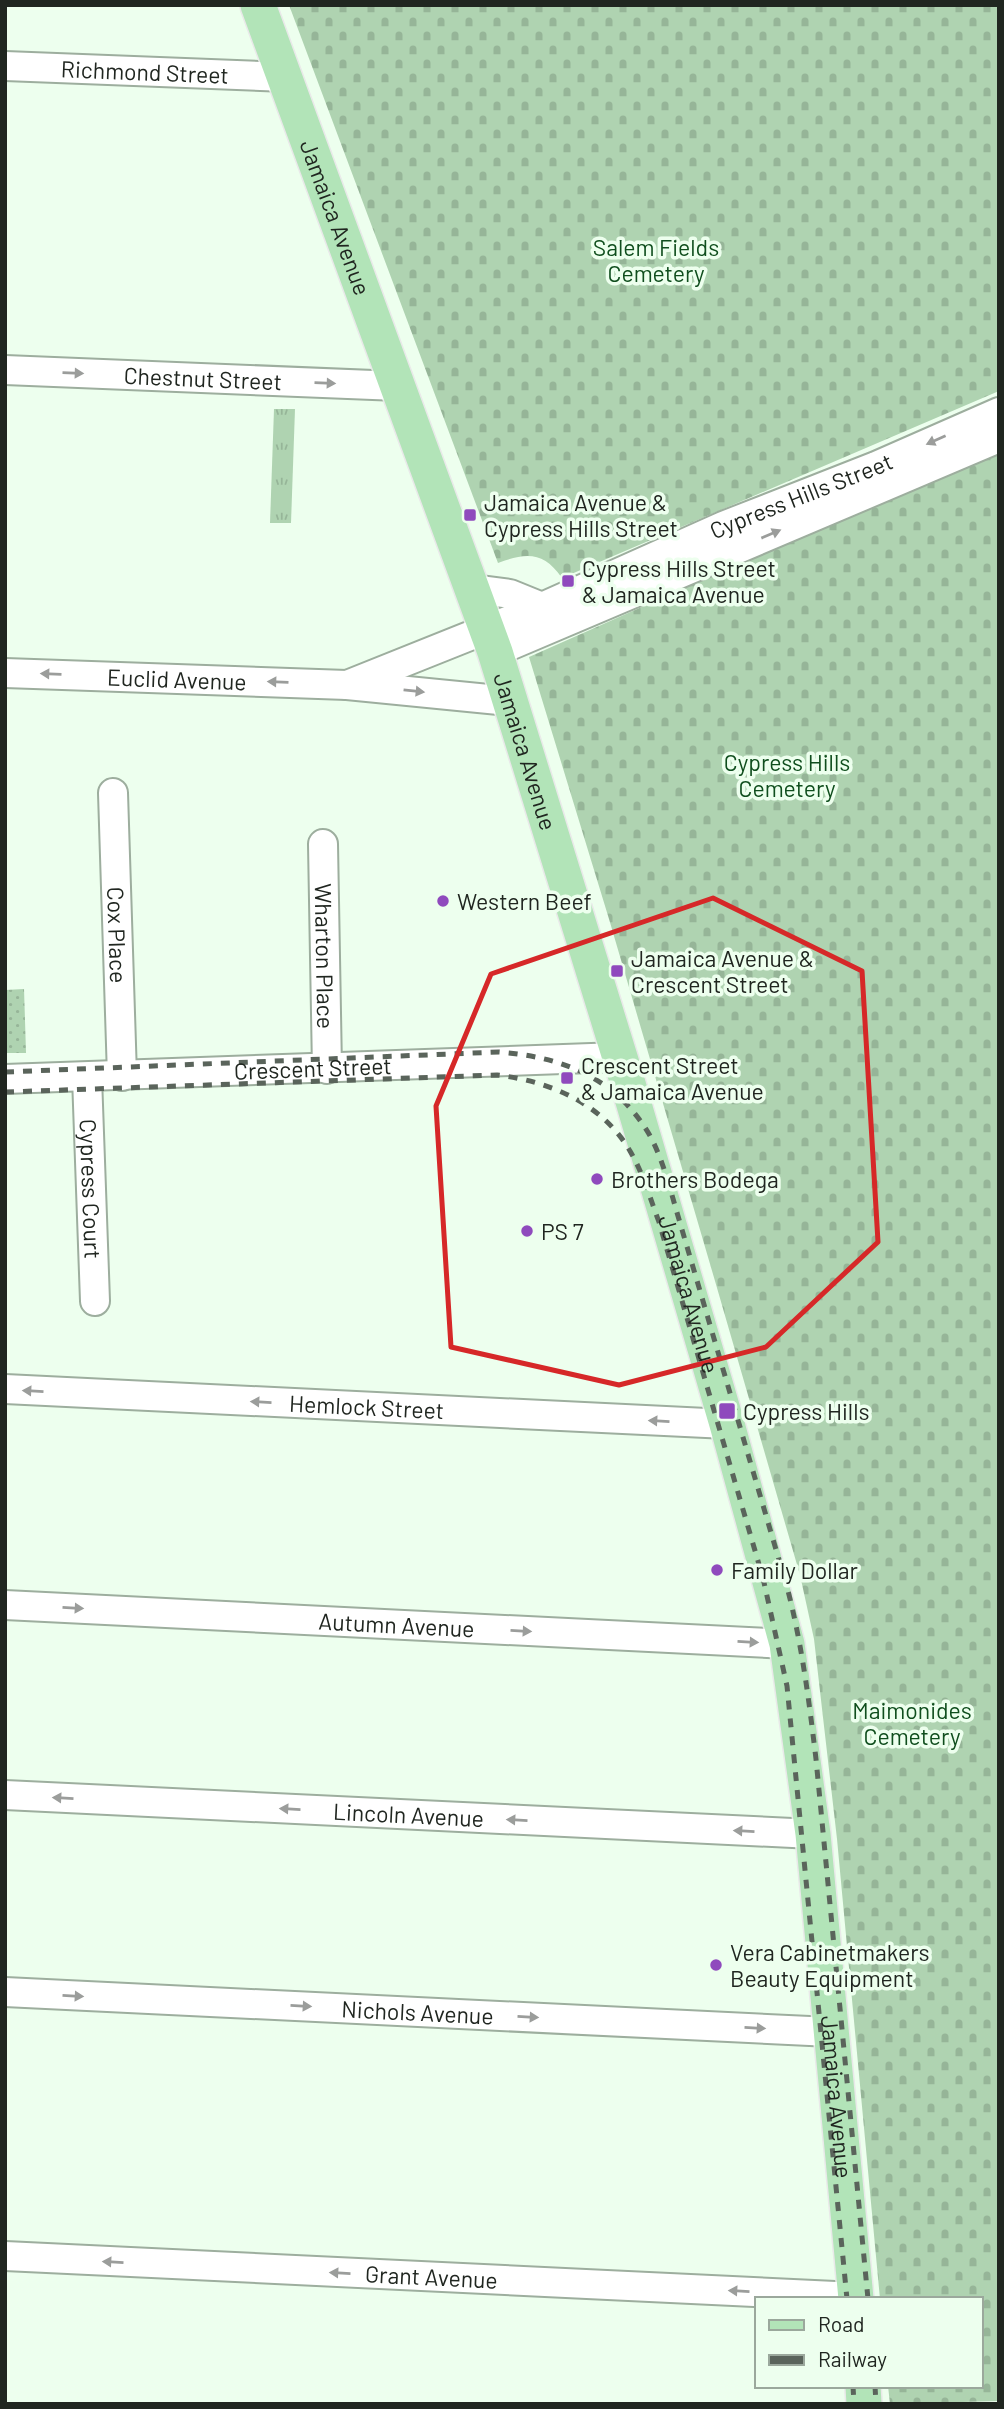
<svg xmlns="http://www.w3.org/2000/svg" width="1004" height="2409" font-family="Barlow,sans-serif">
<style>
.grass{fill:url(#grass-dots)}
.cemetery{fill:url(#cemetery-stones)}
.park{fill:url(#park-tufts)}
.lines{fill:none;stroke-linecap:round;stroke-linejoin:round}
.minor-casing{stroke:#9dae9e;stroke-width:32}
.major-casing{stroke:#e9e9e9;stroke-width:38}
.minor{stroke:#fff;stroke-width:28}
.major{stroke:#b2e4b8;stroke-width:35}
.rail{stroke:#5a645b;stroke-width:5;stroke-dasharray:9 9;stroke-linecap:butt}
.oneway{fill:#9b9d9b}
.marked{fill:none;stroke:#d62828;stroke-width:5;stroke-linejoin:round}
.poi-dot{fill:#8f4abd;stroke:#edffee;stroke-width:2.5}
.labels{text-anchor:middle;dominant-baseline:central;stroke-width:7;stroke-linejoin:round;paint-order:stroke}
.street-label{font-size:23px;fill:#202620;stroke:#edffee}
.park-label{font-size:23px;fill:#0f4e1d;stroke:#edffee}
.poi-label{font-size:23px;fill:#202620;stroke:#edffee;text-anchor:start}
</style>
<defs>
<pattern id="grass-dots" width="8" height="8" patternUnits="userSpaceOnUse" patternTransform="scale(1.75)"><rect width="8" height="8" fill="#afd3b1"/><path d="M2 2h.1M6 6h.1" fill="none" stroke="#96b598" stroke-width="1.8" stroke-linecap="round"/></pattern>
<pattern id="cemetery-stones" width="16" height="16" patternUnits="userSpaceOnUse" patternTransform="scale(1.75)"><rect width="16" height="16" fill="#afd3b1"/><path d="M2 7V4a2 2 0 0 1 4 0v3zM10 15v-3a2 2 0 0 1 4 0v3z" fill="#96b598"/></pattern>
<pattern id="park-tufts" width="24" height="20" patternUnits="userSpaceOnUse" patternTransform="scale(1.75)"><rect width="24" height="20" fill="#afd3b1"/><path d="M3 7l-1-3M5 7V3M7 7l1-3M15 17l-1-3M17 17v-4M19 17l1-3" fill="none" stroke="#96b598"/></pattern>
</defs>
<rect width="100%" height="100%" fill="#edffee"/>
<path class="grass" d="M24,989l2,64h-21v-63z"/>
<path class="cemetery" d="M289,5h710v386l-437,187c-18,-26 -35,-26 -64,-15z
M999,453v1948l-109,3 -2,-18h93v-87h-101l-43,-460 -23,-200 -14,-64 -85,-294 -106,-362 -80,-262 275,-122z"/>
<path class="park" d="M274,409h21l-4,114h-21z"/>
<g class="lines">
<defs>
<g id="minor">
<path id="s1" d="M5,66l281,11"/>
<path id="s2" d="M5,370l393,16"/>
<path d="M473,589l37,5 32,13"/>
<path d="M495,652l504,-214"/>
<path id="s3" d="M5,673l342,12 162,16"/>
<path id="s4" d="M347,685l195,-78 181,-81 153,-60 123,-54"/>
<path id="s5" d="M113,793l9,283"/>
<path id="s6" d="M323,844l4,225"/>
<path id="s7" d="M87,1077l8,224"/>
<path id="s8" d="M5,1079l614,-22"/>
<path id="s9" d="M5,1389l722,35"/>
<path id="s10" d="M5,1605l782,39"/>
<path id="s11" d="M5,1795l808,39"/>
<path id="s12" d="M5,1992l826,40"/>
<path id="s13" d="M5,2256l851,41"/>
</g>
<g id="major">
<path id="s14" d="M258,5l237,647 131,425 101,347 60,220 26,190 43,465"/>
<path d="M863,2386l1,18"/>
</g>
</defs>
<use href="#minor" class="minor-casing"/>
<use href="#major" class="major-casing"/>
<use href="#minor" class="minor"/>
<use href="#major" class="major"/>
<path class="rail" d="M5,1072l494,-20c63,5 116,25 150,82 14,25 21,55 29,82l109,371c15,57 22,114 29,172l52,540
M5,1092l492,-17c52,6 105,28 133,76 13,22 20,47 29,71l104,356 24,108 60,613
M853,2386l1,18
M875,2386l1,18"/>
</g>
<defs><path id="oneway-solid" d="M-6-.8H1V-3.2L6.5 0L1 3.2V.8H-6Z" transform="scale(1.75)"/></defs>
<g class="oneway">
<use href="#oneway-solid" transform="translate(73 373) rotate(2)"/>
<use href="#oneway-solid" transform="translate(325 383) rotate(2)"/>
<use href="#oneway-solid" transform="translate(936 440) rotate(156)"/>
<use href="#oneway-solid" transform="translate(771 534) rotate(-23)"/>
<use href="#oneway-solid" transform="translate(51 674) rotate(-178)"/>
<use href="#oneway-solid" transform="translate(278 682) rotate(-178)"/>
<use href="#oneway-solid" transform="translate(414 691) rotate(6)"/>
<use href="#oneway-solid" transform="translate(33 1391) rotate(-177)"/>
<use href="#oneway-solid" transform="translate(261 1402) rotate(-177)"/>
<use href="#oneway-solid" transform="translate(659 1421) rotate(-177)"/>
<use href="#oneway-solid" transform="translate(73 1608) rotate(3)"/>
<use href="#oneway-solid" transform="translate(521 1631) rotate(3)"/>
<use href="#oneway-solid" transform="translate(748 1642) rotate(3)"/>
<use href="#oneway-solid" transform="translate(63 1798) rotate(-177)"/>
<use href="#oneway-solid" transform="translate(290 1809) rotate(-177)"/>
<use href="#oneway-solid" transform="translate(517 1820) rotate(-177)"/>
<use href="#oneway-solid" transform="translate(744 1831) rotate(-177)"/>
<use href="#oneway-solid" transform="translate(73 1996) rotate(3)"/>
<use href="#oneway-solid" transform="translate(301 2006) rotate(3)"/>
<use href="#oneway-solid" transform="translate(528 2017) rotate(3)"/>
<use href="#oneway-solid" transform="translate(755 2028) rotate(3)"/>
<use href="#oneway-solid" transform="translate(113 2262) rotate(-177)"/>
<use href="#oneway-solid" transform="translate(340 2273) rotate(-177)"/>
<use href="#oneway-solid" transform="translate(739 2291) rotate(-177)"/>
</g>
<path class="marked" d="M713,898l149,73 16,271 -112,105 -147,38 -168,-38 -15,-241 55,-132z"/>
<g class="poi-dot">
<rect x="463" y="508" width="14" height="14" rx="3.5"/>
<rect x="561" y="574" width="14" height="14" rx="3.5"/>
<circle cx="443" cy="901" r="7"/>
<rect x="610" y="964" width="14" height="14" rx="3.5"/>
<rect x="560" y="1071" width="14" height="14" rx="3.5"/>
<circle cx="597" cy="1179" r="7"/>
<circle cx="527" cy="1231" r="7"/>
<rect x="718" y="1402" width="18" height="18" rx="3.5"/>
<circle cx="717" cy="1570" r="7"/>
<circle cx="716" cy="1965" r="7"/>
</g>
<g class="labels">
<g class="street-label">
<text stroke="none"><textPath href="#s1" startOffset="140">Richmond Street</textPath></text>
<text stroke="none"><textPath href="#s14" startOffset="226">Jamaica Avenue</textPath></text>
<text stroke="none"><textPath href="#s2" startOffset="198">Chestnut Street</textPath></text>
<text stroke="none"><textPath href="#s4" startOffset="492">Cypress Hills Street</textPath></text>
<text stroke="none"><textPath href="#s3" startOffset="172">Euclid Avenue</textPath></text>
<text stroke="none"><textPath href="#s14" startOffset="793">Jamaica Avenue</textPath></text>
<text stroke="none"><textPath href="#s5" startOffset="142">Cox Place</textPath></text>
<text stroke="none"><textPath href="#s6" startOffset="112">Wharton Place</textPath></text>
<text stroke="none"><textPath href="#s8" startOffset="308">Crescent Street</textPath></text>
<text stroke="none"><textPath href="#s7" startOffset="112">Cypress Court</textPath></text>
<text stroke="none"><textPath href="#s14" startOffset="1360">Jamaica Avenue</textPath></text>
<text stroke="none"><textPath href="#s9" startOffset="362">Hemlock Street</textPath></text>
<text stroke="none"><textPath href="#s10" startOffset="392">Autumn Avenue</textPath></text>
<text stroke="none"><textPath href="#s11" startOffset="404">Lincoln Avenue</textPath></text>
<text stroke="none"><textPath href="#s12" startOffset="413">Nichols Avenue</textPath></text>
<text stroke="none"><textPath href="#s14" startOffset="2179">Jamaica Avenue</textPath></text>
<text stroke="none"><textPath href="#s13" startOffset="427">Grant Avenue</textPath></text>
</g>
<g class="park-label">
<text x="656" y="247">Salem Fields<tspan x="656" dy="26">Cemetery</tspan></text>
<text x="787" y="762">Cypress Hills<tspan x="787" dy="26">Cemetery</tspan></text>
<text x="912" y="1710">Maimonides<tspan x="912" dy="26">Cemetery</tspan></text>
</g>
<g class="poi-label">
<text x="484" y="502">Jamaica Avenue &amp;<tspan x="484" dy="26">Cypress Hills Street</tspan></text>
<text x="582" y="568">Cypress Hills Street<tspan x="582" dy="26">&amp; Jamaica Avenue</tspan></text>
<text x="457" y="901">Western Beef</text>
<text x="631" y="958">Jamaica Avenue &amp;<tspan x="631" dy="26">Crescent Street</tspan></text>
<text x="581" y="1065">Crescent Street<tspan x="581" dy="26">&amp; Jamaica Avenue</tspan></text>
<text x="611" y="1179">Brothers Bodega</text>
<text x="541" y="1231">PS 7</text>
<text x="743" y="1411">Cypress Hills</text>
<text x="731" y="1570">Family Dollar</text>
<text x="730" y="1952">Vera Cabinetmakers<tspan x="730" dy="26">Beauty Equipment</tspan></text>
</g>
</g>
<rect width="1004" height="2409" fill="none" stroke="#202620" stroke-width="14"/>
<rect x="755" y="2297" width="228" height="91" fill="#edffee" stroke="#9ba89c" stroke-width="2"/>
<rect x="769" y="2320" width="35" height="10" fill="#b2e4b8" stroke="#9ba89c" stroke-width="2"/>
<text x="818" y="2332" font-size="21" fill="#202620">Road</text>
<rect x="769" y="2355" width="35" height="10" fill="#5a645b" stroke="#9ba89c" stroke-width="2"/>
<text x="818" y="2367" font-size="21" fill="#202620">Railway</text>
</svg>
